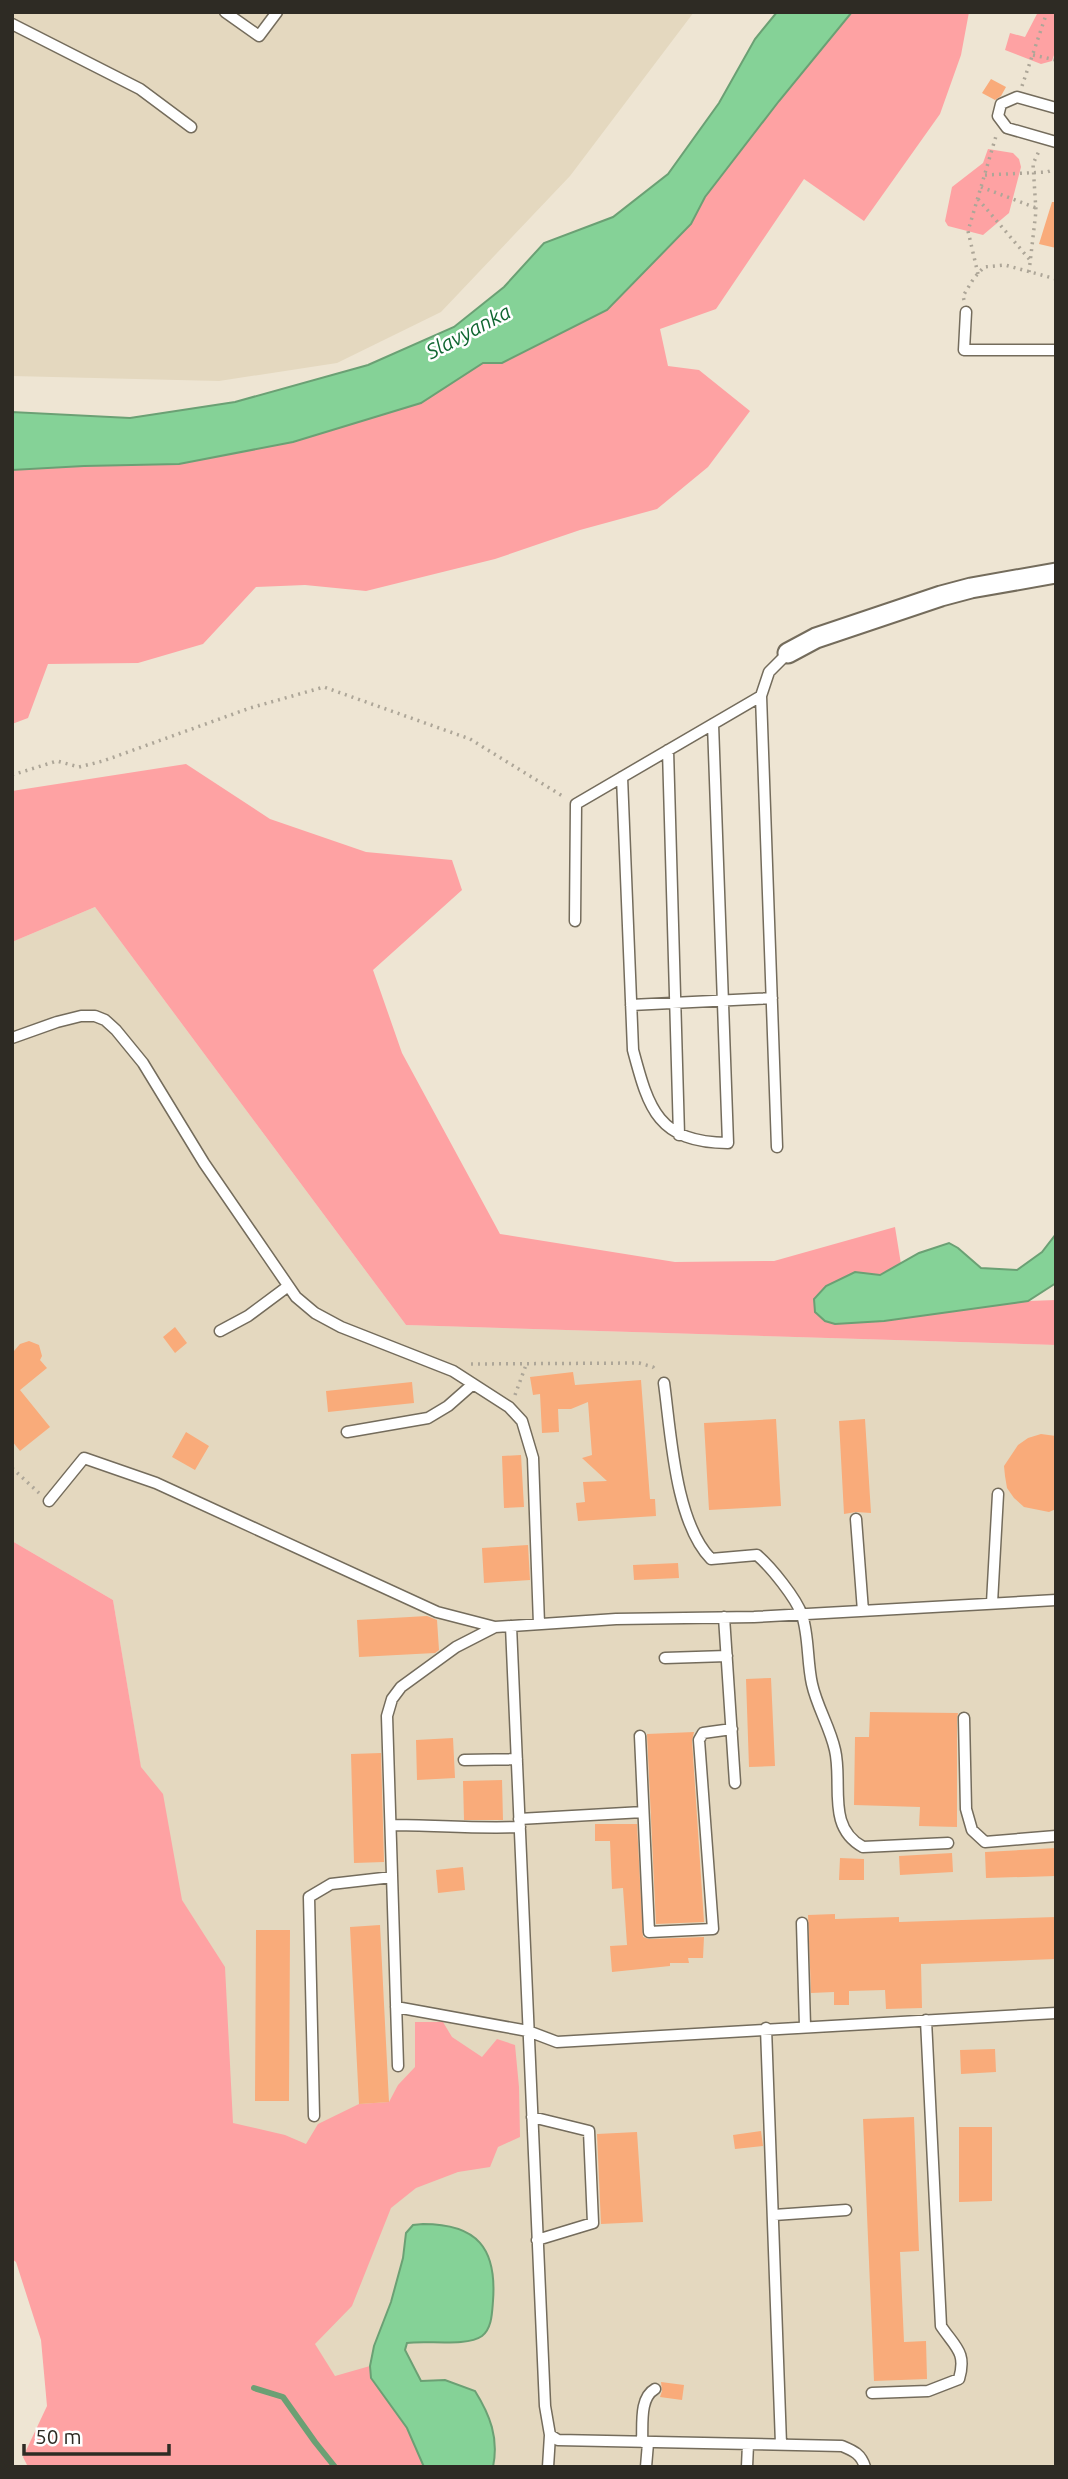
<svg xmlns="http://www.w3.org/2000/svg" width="1068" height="2479" font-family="Ubuntu,sans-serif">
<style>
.built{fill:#e4d8bf}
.green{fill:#fea2a3}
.water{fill:#85d297;stroke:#6ba074;stroke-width:2}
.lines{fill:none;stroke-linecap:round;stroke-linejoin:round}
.stream{stroke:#6ba074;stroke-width:6}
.building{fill:#f9ab7a}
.service-casing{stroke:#746c5c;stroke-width:13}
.minor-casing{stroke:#746c5c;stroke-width:23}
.path{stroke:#ada698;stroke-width:3.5;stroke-dasharray:2 5;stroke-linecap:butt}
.service{stroke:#fff;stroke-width:10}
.minor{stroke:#fff;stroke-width:19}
.labels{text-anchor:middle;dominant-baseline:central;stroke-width:5;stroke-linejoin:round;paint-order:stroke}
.water-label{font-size:21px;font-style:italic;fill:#106631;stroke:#fff}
</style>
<rect width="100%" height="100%" fill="#eee5d3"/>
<path class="built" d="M12,12h682l-124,164 -129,136 -104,51 -118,18 -207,-5z
M95,907l311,418 650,20v1122h-799l-144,-867 -101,-59v-599z"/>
<path class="green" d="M852,12h117l-8,43 -21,59 -76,107 -60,-42 -88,130 -56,20 8,37 31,4 51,41 -42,56 -51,42 -77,21 -85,29 -129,32 -61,-6 -49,2 -53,57 -65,19 -90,1 -20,54 -16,6v-254l72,-4 337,-63 62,-40h20l188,-139 14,-27 74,-96z
M1038,12h18v37l-4,12 -11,3 -36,-14 5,-17 15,4z
M988,149l25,4 6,6 2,8 -12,46 -26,22 -35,-9 -3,-5 7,-34 31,-24z
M186,764l84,55 96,33 86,8 10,30 -89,80 29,83 98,181 175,28 99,-1 121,-34 6,37 -21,11 -25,-3 -29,14 58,35 144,-20 28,-1v45l-650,-20 -311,-418 -83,35v-151z
M12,1541l101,59 28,167 22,27 19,106 43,67 8,156 52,12 21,9 12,-20 41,-20 30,-2 9,-17 17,-18v-45h28l9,15 30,20 15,-18 18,6 4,42 1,50 -22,10 -8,20 -32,5 -42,16 -25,20 -39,98 -37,38 20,32 35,-10 1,12 36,50 17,39h-396l-5,-10 24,-51 -6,-66 -25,-78 -4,-3z"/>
<path class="water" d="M777,12h75l-73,89 -74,96 -14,27 -84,86 -105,53h-19l-62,40 -128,39 -114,22 -95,2 -72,4v-58l118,6 105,-16 133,-37 86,-38 50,-40 40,-44 69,-26 55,-43 51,-71 36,-64z
M1056,1234v49l-28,18 -144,20 -49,3 -10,-3 -10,-9 -1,-13 12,-13 29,-14 25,3 39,-22 30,-10 9,5 23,20 36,2 25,-18z
M423,2224c54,0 74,24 70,77 -1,12 -1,27 -11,35 -15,11 -56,4 -75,7l-2,7 16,31 24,-1 30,11c15,24 24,47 18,76h-69l-17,-39 -36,-50 -1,-12 4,-20 17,-44 12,-44 3,-25 7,-8z"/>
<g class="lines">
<path class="stream" d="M254,2388l29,9 32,45 20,25"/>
</g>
<path class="building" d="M991,79l15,8 -5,9 -6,4 -13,-7z
M1052,202h4v46l-17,-4z
M175,1327l12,16 -12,10 -12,-16z
M29,1341l10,4 3,11 -2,4 7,8 -27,22 30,37 -30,24 -8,-10v-80l2,-10 6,-7z
M573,1372l2,13 66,-5 9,119h5l1,17 -78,5 -2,-18 9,-1 -2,-20 24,-1 -25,-23 10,-3 -4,-53 -17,7h-13l1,23 -17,1 -2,-39 -7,1 -3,-18z
M412,1382l2,21 -86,9 -2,-21z
M776,1419l5,87 -72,4 -5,-87z
M865,1419l6,94 -15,-1 -12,2 -5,-93z
M186,1432l23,14 -14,24 -23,-13z
M1041,1434l15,2v73l-7,3 -25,-5 -10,-9 -7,-10 -2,-12 -1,-10 14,-21 10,-7z
M521,1455l3,52 -20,1 -2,-52z
M528,1545l2,35 -46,3 -2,-35z
M678,1563l1,15 -45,2 -1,-15z
M427,1616l10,4 2,30 -4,3 -76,4 -2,-37z
M771,1678l4,88 -26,1 -3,-88z
M870,1712l88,1 -1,5v109l-38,-1 1,-19 -66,-2 1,-68h14z
M694,1732l-2,9 12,181 -48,2 -9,-190z
M453,1738l2,40 -38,2 -1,-40z
M381,1753l3,109 -30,1 -3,-109z
M502,1780l1,40h-39l-1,-39z
M595,1824h42l6,113 6,2 55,-2 -1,21h-15l1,5h-19v3l-58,6 -2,-26 17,-1 -4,-57 -11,1 -2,-48h-15z
M1056,1848v28l-70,2 -1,-26z
M952,1853l1,19 -53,3 -1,-19z
M840,1858l24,1v21h-25z
M463,1867l2,23 -27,3 -2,-23z
M835,1914v5l64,-2v5l157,-5v42l-135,5 1,44 -36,1 -1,-19 -36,1v14h-15v-13l-23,1 -3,-78z
M380,1925l9,177 -30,2 -9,-177z
M256,1930h34l-1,171h-34z
M995,2049l1,23 -35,2 -1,-24z
M914,2117l5,134 -19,1 4,90 22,-1 1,38 -53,2 -11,-262z
M959,2127h33v74l-33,1z
M761,2131l2,15 -28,3 -2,-14z
M637,2132l6,90 -42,2 -4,-90z
M661,2382l23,3 -2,15 -22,-3 2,-6z"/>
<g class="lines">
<defs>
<path id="service" d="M225,12l34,24 18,-24
M12,24l128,65 51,38
M1056,108l-39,-11 -16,7 -3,12 9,12 49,14
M966,312l-2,38h92
M668,750l11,385
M622,777l11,273c16,60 25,92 95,93l-15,-419
M575,921l1,-117 185,-108
M631,1005l141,-7
M12,1038l45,-16 24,-6h14l10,4 11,10 27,33 61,100 92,134 19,16 26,14 112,44 56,36 13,14 11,37 6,166
M777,1147l-16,-451 8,-24 19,-19
M220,1331l28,-15 39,-29
M664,1383c7,51 11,139 47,176l46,-4c14,12 39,43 45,60 7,21 5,47 10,69 5,23 18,43 23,66 8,34 -9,77 28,97l85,-4
M347,1432l81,-14 20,-12 25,-22
M49,1501l35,-43 72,25 281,129 58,15
M856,1519l7,92
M992,1603l6,-109
M724,1617l11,166
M511,1626l34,780 5,29 8,5 284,6c12,5 19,8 23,21
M665,1658l62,-2
M964,1718l2,91 6,21 13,12 71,-6
M640,1736l9,196 64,-3 -14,-189 4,-7 29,-4
M464,1760l53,-1
M519,1819l124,-7
M391,1825c43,0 86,4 129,2
M802,1923l3,103
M396,2007l132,24 29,11 499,-29
M766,2028l15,416
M398,2066l-11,-350 5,-17 9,-12 55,-40 39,-20 121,-8 138,-2 302,-17
M314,2116l-5,-219 22,-13 61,-7
M532,2117l57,14 4,92 -56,17
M774,2215l72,-5
M872,2393l56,-2 31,-12c8,-27 -4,-32 -18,-53l-15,-306
M642,2442c1,-17 -3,-44 13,-53
M548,2467l2,-32
M646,2467l2,-24
M747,2467l1,-23"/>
<path id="minor" d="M788,653l28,-15 125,-42 30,-8 85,-15"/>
</defs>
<use href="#service" class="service-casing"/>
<use href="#minor" class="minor-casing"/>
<path class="path" d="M1033,55l23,5
M1022,86l25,-74
M985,175l62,-3 9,-3
M981,187l55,21
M978,199l52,61
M1029,272l7,-61 -3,-47 6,-13
M978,274l-10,-43 28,-95
M964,300l-1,-4 11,-18 10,-11 21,-2 51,14
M12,775l45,-14 22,6 24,-6 147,-53 74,-21 146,52 94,58
M471,1364l168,-1 14,4 3,4
M515,1395l11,-30
M12,1468l27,25"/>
<use href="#service" class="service"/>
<use href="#minor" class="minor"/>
</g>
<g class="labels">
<g class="water-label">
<text transform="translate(468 331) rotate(-28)">Slavyanka</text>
</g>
</g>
<rect width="1068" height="2479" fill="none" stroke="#2e2b24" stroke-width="28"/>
<path d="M24 2444v10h145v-10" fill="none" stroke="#2e2b24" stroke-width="3.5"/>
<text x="35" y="2444" font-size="21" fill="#2e2b24" stroke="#ffffff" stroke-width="5" paint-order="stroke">50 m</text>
</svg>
